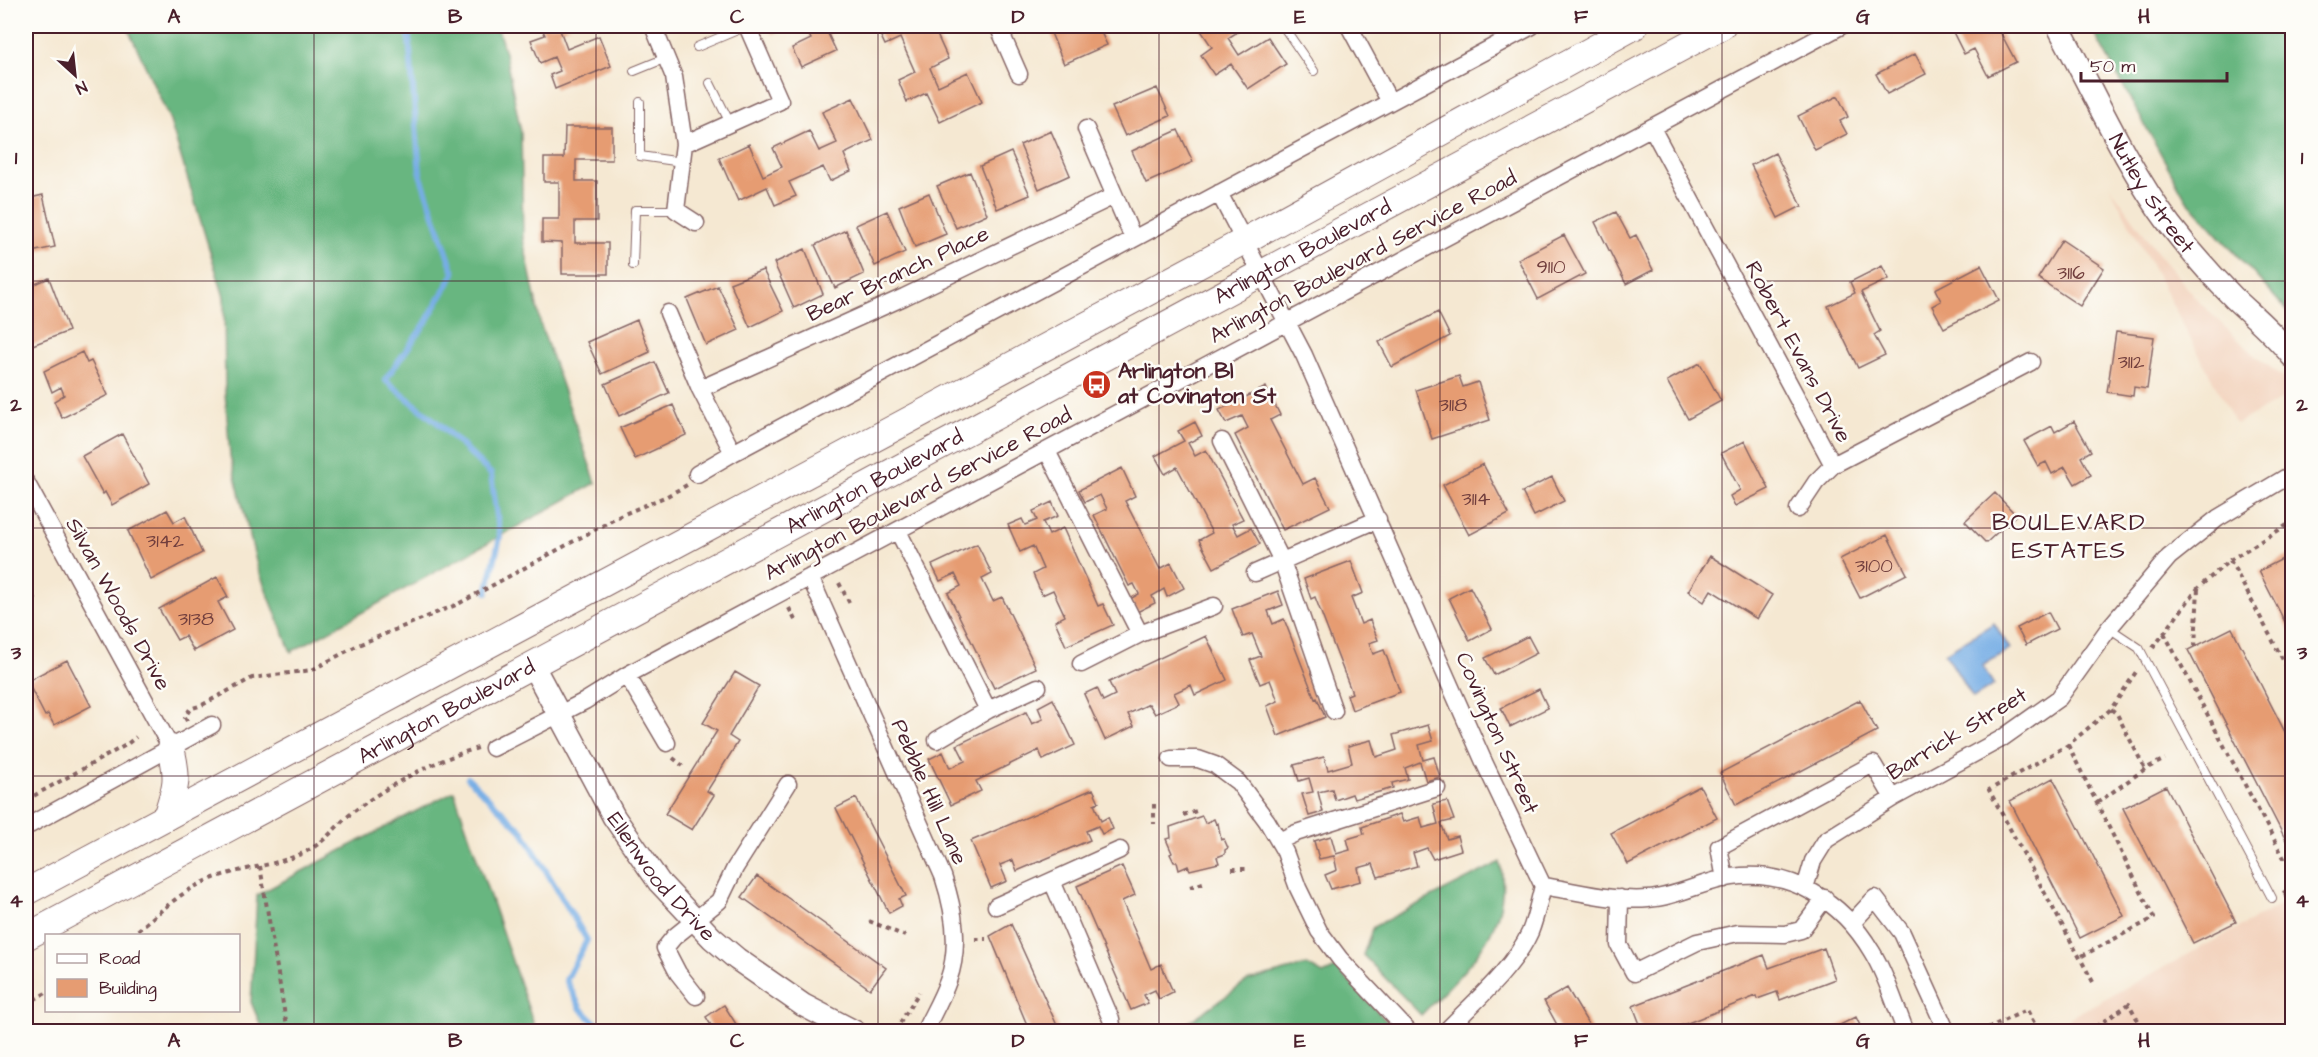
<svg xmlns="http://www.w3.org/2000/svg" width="2318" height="1057" font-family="'Architects Daughter',sans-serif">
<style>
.built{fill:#f3d4bf}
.forest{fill:#68b680;stroke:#596a56;stroke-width:1.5}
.water{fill:#76ade5;stroke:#606688;stroke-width:1.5}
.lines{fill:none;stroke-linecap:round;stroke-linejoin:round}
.stream{stroke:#76ade5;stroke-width:6}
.building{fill:#e69c72}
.lane-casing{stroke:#866565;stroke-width:10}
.street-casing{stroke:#866565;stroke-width:19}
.secondary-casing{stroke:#866565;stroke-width:25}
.primary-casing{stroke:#866565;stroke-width:28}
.path{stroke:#866565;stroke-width:4;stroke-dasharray:4.5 4.5;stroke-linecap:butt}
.lane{stroke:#fff;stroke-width:8}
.street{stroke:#fff;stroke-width:16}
.secondary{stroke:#fff;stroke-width:22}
.primary{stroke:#fff;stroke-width:26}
.grid{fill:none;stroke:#4a1f2b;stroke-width:1.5;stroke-opacity:0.55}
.labels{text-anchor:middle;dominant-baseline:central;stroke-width:5;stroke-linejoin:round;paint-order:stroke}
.number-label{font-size:20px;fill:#713e3d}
.street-label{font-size:22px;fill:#4a1f2b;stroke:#fdfcf7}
.poi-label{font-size:22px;font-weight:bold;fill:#4a1f2b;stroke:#fdfcf7;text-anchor:start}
.neighbourhood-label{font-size:24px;letter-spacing:1.5px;fill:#4a1f2b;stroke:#fdfcf7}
.neatline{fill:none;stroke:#4a1f2b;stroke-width:2}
.grid-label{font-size:20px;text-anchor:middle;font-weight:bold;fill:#4a1f2b}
</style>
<rect width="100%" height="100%" fill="#fdfcf7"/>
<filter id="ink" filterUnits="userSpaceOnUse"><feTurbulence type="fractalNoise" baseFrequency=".0167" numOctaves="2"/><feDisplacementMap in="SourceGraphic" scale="12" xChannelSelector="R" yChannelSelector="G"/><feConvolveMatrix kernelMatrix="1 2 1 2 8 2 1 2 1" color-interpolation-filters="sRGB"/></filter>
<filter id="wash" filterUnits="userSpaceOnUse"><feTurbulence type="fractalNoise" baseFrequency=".008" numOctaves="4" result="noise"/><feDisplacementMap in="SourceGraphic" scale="24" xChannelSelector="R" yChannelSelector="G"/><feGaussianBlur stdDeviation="1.35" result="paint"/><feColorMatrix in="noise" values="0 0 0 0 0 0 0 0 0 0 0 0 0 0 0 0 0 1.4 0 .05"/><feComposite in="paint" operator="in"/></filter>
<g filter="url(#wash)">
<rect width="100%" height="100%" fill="#f5e8d2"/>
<path class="built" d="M2109,185l48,67 43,51 56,54 36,26v10l-56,31z
M2292,899v132h-240l-2,-3z"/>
<path class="forest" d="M127,26h370l8,27 16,79 2,107 18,87 55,157 -305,169 -33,-83 -28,-113 -5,-64 -1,-95 -55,-179z
M2090,26h202v290l-106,-117z
M454,791l82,240h-273l-12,-29 6,-107z
M1500,862c15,67 -37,110 -79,153l-58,-60 10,-28z
M1307,965l16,9 13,-6 60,63h-220l72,-50z"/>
<path class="water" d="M1994,623l16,26 -28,17 12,19 -21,13 -28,-45z"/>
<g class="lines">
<path class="stream" d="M408,26l12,148 34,99 -29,51 -40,56 54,44 52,50 9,63 -13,55
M468,778l55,54 64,108 -21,40 15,29 24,23"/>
</g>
<g id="blocks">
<path class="building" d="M541,26h29l-10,4 7,19 32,-13 12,30 -56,23 -5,-14 10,-4 -6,-14 -14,6 -9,-23 14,-5z
M768,26h23l-19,8z
M805,26h36l1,2 -14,6 8,17 -35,16 -9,-19 19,-9z
M876,26h36l2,5 11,-5h8l15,33 -18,9 8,18 30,-14 14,30 -42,20 -14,-29 -19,9 -9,-22 17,-8 -15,-34 -15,7z
M1067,26h31l9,19 -43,19 -13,-31z
M1198,26h49l-19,12 11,17 29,-18 18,27 -38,25 -17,-25 -17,11 -13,-20 11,-8z
M1966,26h31l19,36 -28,14 -14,-27 -10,5 -11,-22z
M1915,54l11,20 -39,20 -11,-20z
M1157,88l13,28 -45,20 -13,-29z
M1838,96l10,21 -8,4 7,13 -32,16 -17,-34z
M853,98l20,42 -29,14 7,17 -21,10 -7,-14 -34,15 7,14 -21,9 -8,-18 -29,14 -19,-43 30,-14 14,32 19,-9 -9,-19 36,-17 10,20 18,-8 -15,-31z
M565,127h47v33h-36v21h21v40h-22v22h33v31h-46v-31l-20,-1v-23h17v-37h-15v-24h20z
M1178,130l15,32 -47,21 -14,-32z
M1051,131l19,44 -31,14 -19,-44z
M1011,152l19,43 -33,14 -17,-43z
M1775,153l27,53 -24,12 -27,-53z
M970,172l17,42 -31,14 -19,-42z
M929,193l17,41 -31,13 -16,-41z
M43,195l12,52 -29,6v-54z
M887,211l18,41 -30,14 -19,-41z
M1616,212l14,26 6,-3 17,35 -27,14 -31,-62z
M846,230l18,44 -29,14 -20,-43z
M1564,235l21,39 -47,25 -20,-40z
M2062,240l42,28 -24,38 -42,-28z
M805,249l18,45 -29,14 -20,-45z
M1981,265l18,35 -55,28 -12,-22 9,-5 -6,-12z
M1882,266l7,13 -28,13 19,39 -6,4 11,20 -27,13 -30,-62 27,-13 -5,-11z
M763,270l20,41 -33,16 -20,-44z
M49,278l20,53 -39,15 -4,-12v-46z
M718,286l21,44 -33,15 -19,-46z
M1438,312l12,24 -58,31 -13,-25z
M637,320l13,32 -48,22 -15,-32z
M2116,332l38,5 -7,52 -13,-2 -1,9 -26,-4z
M82,352l5,11 4,-2 17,34 -46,23 -8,-17 10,-6 -3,-8 -9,5 -8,-21z
M655,362l14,31 -50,23 -14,-32z
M1700,363l21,38 -33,18 -21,-38z
M1459,376l4,11 15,-5 12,38 -58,19 -16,-49z
M1266,387l14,28 -10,5 33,64 12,-6 15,29 -47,23 -48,-95 13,-7 -6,-12 -16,7 -7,-13z
M673,405l13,30 -51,24 -15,-31z
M2074,421l17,30 -10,6 10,18 -16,9 -10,-17 -13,7 -6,-12 -8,4 -14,-25 28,-15 3,6z
M1195,422l7,14 -14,7 7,13 11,-6 37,69 -11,5 6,11 13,-7 9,16 -46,24 -15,-28 13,-7 -35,-66 -12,7 -10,-18 29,-15 -6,-10z
M122,434l27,50 -37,21 -7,-13 -2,2 -21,-38z
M1745,441l24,48 -34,17 -5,-10 10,-6 -19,-37z
M1483,464l26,50 -40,21 -26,-50z
M1122,468l13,28 -10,5 35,68 11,-6 13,25 -17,9 -3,-8 -12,7 3,7 -18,9 -7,-13 9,-5 -5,-10 -5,2 -35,-71 13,-6 -7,-14 -15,7 -6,-12z
M1552,477l12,24 -30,15 -12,-24z
M1995,493l21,22 -30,28 -21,-22z
M1052,502l6,14 -15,6 6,13 14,-7 35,78 5,-2 10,21 -47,21 -11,-25 10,-5 -12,-26 -11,5 -9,-21 10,-5 -10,-23 -13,6 -12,-27 14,-6 3,6 12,-5 -4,-9z
M167,510l7,12 11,-6 17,37 -51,27 -23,-49z
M1887,535l20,39 -47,24 -20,-39z
M977,544l15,30 -10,5 11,22 9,-4 34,71 -42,20 -46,-95 13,-7 -6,-12 -15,7 -8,-16z
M2292,554v82l-33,-65z
M1710,556l62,39 -15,24 -46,-29 -7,12 -16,-11z
M1351,561l12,32 -12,5 10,26 9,-4 8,20 -9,3 4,11 11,-4 16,42 -48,18 -5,-15 5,-2 -37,-96 -4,2 -7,-20z
M217,577l11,20 -10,5 15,28 -39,21 -9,-15 -8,4 -18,-31z
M1470,587l22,42 -22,12 -21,-43z
M26,591l9,7 -9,13z
M1278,591l5,14 -15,6 5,13 11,-5 31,80 2,-1 8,19 -47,19 -11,-30 11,-5 -8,-21 -10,4 -10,-24 11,-4 -9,-22 -9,3 -11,-28z
M2048,612l9,17 -31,16 -9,-17z
M2232,628l60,118v106l-104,-202z
M1206,636l21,44 -32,15 -4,-10 -17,8 5,10 -24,11 -6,-10 -21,10 6,12 -29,14 -21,-46 13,-6 6,13 12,-6 -6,-13z
M1528,636l9,17 -43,22 -9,-17z
M67,660l24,46 -37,19 -6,-11 -3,2 -18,-35z
M735,672l24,14 -30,50 9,6 -31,49 7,4 -22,35 -27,-16 52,-83 -14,-8z
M1539,689l9,19 -38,19 -9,-19z
M1053,699l22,46 -32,15 -4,-10 -63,31 5,10 -30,14 -22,-46 14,-7 7,16 15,-7 -8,-16 69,-33 6,12 11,-5 -5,-12z
M1860,700l17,31 -141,74 -16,-32z
M1428,725l5,16 -14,4 4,15 11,-3 6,20 -14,4 -6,-19 -15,6 3,11 -16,4 1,5 -39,11 -2,-5 -17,6 -3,-11 -14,3 5,20 -14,4 -7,-22 11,-2 -4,-14 -10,3 -5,-16 30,-8 4,13 24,-7 -4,-17 23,-6 5,17 21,-7 -4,-15z
M2053,778l71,138 -44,22 -70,-137z
M1700,786l17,32 -89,46 -17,-31z
M2166,786l70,136 -43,21 -70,-135z
M1093,789l6,13 -5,2 7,17 7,-4 5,12 -11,5 -4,-8 -12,5 4,9 -73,31 -4,-11 -13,5 7,16 -16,7 -20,-47z
M856,798l50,98 -7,3 3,7 -13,7 -53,-105z
M1447,801l7,19 -13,3 6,16 10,-3 4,14 -28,9 -6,-11 -14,5 4,13 -39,11 -5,-13 -15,4 3,13 -30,8 -6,-14 12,-5 -3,-14 -15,3 -5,-18 17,-5 5,18 14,-4 -3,-11 17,-5 -2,-7 38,-13 3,8 17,-5 3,11 15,-4 -5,-20z
M1202,816l3,7 9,-4 2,5 2,-1 3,17 3,-1 4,9 -3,2v4l-8,3 2,6 -29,7 -2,-4 -9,4 -2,-8h-3l-4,-8 2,-1 -6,-14 5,-1 -1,-11z
M1122,866l13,29 -13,6 29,68 10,-5 12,28 -14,7 -4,-9 -11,5 4,8 -17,7 -54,-124z
M757,876l129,92 -16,21 -128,-92z
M1011,924l49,108h-30l-40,-96z
M1824,948l11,31 -55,21 -3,-8 -20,7 -1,-3 -91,36h-22l-10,-26 131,-51 5,13z
M1567,988l26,44h-32l-17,-31z
M724,1005l17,27h-26l-9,-15z
M1856,1017l7,15h-37z"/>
</g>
</g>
<g filter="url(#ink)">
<use href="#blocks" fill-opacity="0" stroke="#866565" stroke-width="1.5"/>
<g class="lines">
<defs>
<path id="lane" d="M1283,26l31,45
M697,47l50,-21
M634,71l32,-13
M710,83l20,40
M640,102v54l42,6
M633,265l2,-55h41
M2109,628l30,20 133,250"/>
<path id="street" d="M653,26l21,51 10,67 -8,66 20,13
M998,26l21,48
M1349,26l41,76
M1652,128l181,337
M1086,129l47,109
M684,144l96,-43 -33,-75
M1219,193l85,162 180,407 59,124
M668,313l32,76 33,64
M700,389l204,-92 210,-101
M1222,441l60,120 52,150
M1047,451l93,183
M697,474l36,-21 799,-427
M26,482l145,266
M1798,509l18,-27 17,-17 198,-103
M898,531l90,179
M1255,573l123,-54
M810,577l133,299c11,33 18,70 5,105 -6,17 -16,34 -24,51
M1081,664l59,-30 74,-28
M627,675l40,68
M937,740l51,-30 50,-23
M493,748l92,-47 42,-26 1214,-649
M1171,759h27l17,6 23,17 29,39 18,31 13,36 21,43 21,28 69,73
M26,827l186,-102
M1279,841l17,-8 141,-45
M1725,879l-6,-32 154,-83 20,34
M1052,881l59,138 2,13
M1543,886c33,5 73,16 105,13 29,-2 55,-18 84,-22 59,-8 110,24 140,75 15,24 23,54 34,80
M1805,888l8,-27 13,-21 67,-42 108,-59 58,-41 50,-70 60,-71 49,-39 74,-44
M1620,898l-1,47 15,28 63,-31 41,-9 47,1 16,-4 24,-32
M996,906l124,-56
M1852,923l23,-25 27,35 45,99
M696,996l-18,-23 -13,-25 9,-11 45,-36 16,-33 53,-84
M1445,1032c28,-29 69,-64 85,-100 6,-15 9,-31 13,-46"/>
<g id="secondary">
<path id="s1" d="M2058,26c35,65 68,140 112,199 20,26 41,50 64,73 20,19 41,36 58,58"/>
<path id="s2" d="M532,664l82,153 45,65 53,56 25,21 66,46 52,27"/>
</g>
<g id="primary">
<path d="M166,817c10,-31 13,-37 5,-69"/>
<path d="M26,892l1218,-651 391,-215"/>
<path id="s3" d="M26,937l1696,-911"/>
</g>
</defs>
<use href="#lane" class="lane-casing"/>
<use href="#street" class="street-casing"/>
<use href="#secondary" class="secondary-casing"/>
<use href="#primary" class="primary-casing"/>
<path class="path" d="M2230,560l62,117
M839,583l11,21
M789,608l7,14
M2164,633l121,227
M2195,647l3,-59
M2153,648l45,-60 32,-28 62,-38
M2111,709l6,5 28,55
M187,721l-2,-4 5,-8 12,-4 50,-27 60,-8 46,-25 100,-41 164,-89 45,-19 20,-11
M2068,745l86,173 -74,39
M673,758l10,8
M26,800l100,-55 10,-8
M2097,803l48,-34 20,-10
M1154,804v20
M1183,815l17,-5
M260,866l25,150 4,16
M1232,869h15
M1190,887l13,-4
M2283,893l9,-5
M2285,894l7,12
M869,921l36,15
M131,936c26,-21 51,-47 83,-58 33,-12 69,-12 100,-31 14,-9 25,-24 38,-34 35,-28 83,-53 126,-65
M975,939h11
M2093,982l-104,-192 79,-45 43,-36 25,-37
M26,1004l20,-11
M900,1023l19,-31
M1979,1032l48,-22 12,22
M2089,1032l40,-28 13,24"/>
<use href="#lane" class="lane"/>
<use href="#street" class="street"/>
<use href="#secondary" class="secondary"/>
<use href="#primary" class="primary"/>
</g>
</g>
<path class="grid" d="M314,26v1006M596,26v1006M878,26v1006M1159,26v1006M1440,26v1006M1722,26v1006M2003,26v1006M26,281h2266M26,528h2266M26,776h2266"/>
<defs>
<symbol id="bus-disc" viewBox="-11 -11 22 22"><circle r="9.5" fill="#c8321e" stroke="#fdfcf7"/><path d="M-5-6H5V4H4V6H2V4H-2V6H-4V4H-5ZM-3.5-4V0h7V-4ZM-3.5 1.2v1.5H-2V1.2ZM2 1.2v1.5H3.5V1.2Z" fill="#fff"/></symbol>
</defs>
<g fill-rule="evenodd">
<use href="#bus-disc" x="1080" y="368" width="33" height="33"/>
</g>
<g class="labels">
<g class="number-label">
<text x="1551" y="267">9110</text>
<text x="2071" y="273">3116</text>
<text x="2131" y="362">3112</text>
<text x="1453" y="405">3118</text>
<text x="1476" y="499">3114</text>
<text x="165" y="541">3142</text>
<text x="1874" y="566">3100</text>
<text x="196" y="619">3138</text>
</g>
<g class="street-label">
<text stroke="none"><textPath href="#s1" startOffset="192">Nutley Street</textPath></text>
<text stroke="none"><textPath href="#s3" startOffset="1449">Arlington Boulevard</textPath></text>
<text transform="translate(1363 257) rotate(-28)">Arlington Boulevard Service Road</text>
<text transform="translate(898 274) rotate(-25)">Bear Branch Place</text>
<text transform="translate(1798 352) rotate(62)">Robert Evans Drive</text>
<text stroke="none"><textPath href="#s3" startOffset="963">Arlington Boulevard</textPath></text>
<text transform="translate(918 494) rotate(-28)">Arlington Boulevard Service Road</text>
<text transform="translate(118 604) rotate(61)">Silvan Woods Drive</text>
<text stroke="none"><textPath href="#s3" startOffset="477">Arlington Boulevard</textPath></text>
<text transform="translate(1497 733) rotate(66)">Covington Street</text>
<text transform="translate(1957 734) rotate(-31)">Barrick Street</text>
<text transform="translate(929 792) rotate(66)">Pebble Hill Lane</text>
<text stroke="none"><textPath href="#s2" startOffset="250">Ellenwood Drive</textPath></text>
</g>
<g class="poi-label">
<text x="1118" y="371">Arlington Bl<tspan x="1118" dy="25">at Covington St</tspan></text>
</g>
<g class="neighbourhood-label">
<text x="2069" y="523">BOULEVARD<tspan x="2069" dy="28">ESTATES</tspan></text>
</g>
</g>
<rect width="2318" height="1057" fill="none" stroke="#fdfcf7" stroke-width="66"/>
<rect x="45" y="934" width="195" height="78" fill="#fdfcf7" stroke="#b5a4a5" stroke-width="1.5"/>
<rect x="57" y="954" width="30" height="9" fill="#ffffff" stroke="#b5a4a5" stroke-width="1.5"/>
<text x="99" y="964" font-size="18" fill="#4a1f2b">Road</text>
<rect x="57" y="979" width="30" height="18" fill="#e69c72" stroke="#b5a4a5" stroke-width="1.5"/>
<text x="99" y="994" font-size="18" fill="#4a1f2b">Building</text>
<g transform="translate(75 75) rotate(153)" stroke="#fdfcf7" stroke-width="4.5" paint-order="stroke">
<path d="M0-4.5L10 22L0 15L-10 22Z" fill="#4a1f2b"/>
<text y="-9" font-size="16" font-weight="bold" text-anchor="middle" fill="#4a1f2b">N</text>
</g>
<path d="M2081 72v9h146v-9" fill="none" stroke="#4a1f2b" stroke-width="3"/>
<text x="2090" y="72" font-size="18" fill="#4a1f2b" stroke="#fdfcf7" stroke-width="4.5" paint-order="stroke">50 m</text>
<rect x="33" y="33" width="2252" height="991" class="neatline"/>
<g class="grid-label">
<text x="174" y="23">A</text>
<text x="455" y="23">B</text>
<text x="737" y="23">C</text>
<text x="1018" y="23">D</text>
<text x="1300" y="23">E</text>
<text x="1581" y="23">F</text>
<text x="1863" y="23">G</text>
<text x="2144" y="23">H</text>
<text x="16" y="164">1</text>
<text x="2302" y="164">1</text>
<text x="16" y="411">2</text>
<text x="2302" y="411">2</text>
<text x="16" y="659">3</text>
<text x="2302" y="659">3</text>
<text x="16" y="907">4</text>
<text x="2302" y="907">4</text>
<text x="174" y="1047">A</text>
<text x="455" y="1047">B</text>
<text x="737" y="1047">C</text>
<text x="1018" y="1047">D</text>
<text x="1300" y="1047">E</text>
<text x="1581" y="1047">F</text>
<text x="1863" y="1047">G</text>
<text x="2144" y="1047">H</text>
</g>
</svg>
